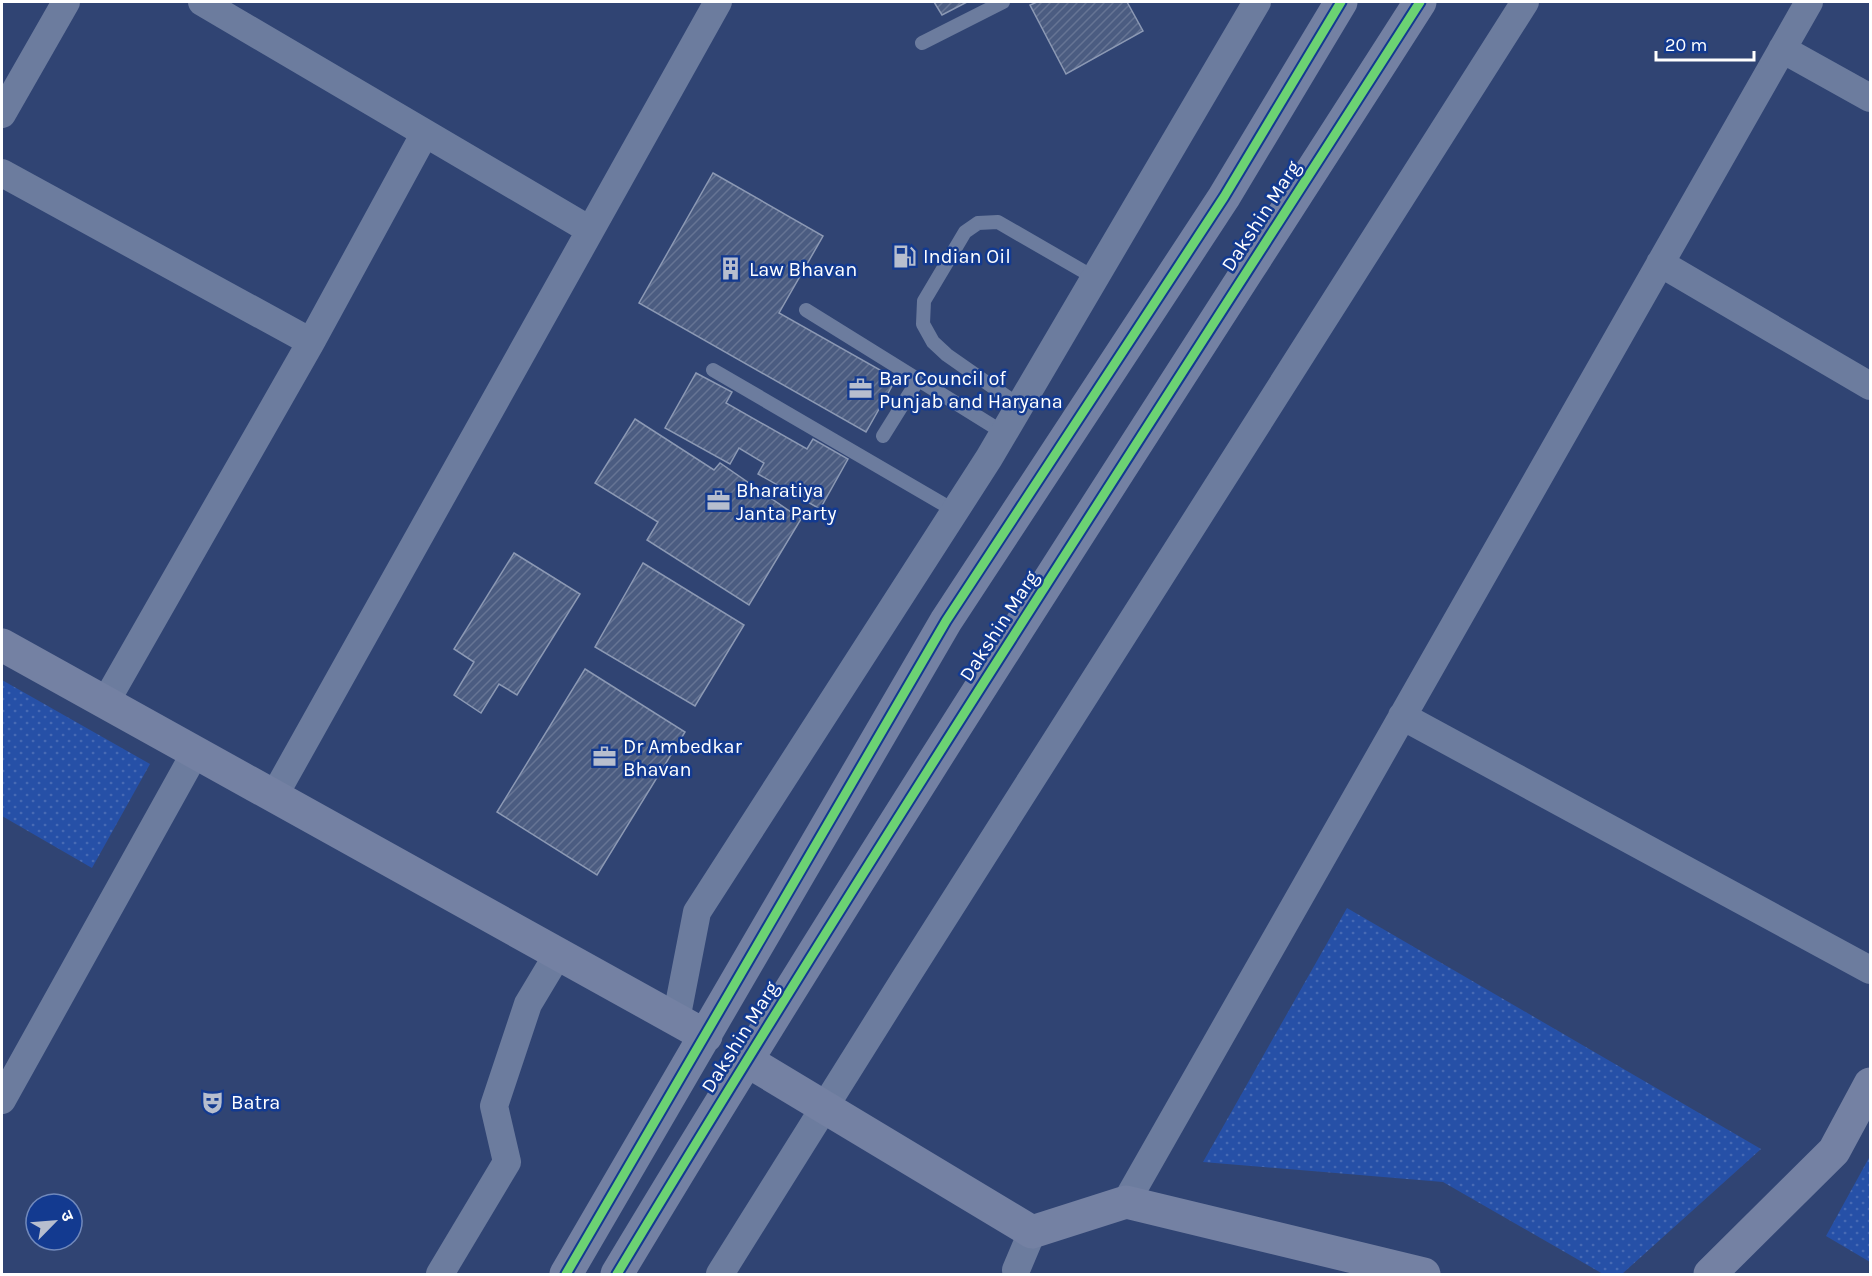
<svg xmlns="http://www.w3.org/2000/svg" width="1872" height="1276" font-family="Karla,'Noto Sans Devanagari',sans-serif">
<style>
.park{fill:url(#park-dots)}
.building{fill:url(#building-hatch);stroke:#8c99b4;stroke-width:1.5}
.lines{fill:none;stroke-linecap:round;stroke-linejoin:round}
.lane{stroke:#6c7c9e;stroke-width:14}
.street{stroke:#6c7c9e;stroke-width:28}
.secondary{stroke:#7481a3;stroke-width:33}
.cycleway-casing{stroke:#133a90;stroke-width:13}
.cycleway{stroke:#6cd273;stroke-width:9}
.labels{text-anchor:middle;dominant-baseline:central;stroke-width:5;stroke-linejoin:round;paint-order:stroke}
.street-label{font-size:20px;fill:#fff;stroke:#133a90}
.poi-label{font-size:20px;fill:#fff;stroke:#133a90;text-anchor:start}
</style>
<defs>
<pattern id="park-dots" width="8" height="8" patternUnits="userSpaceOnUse" patternTransform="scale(1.5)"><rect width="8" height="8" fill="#2650a7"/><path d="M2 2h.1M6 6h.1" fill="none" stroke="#476ab4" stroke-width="1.8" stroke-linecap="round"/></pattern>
<pattern id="building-hatch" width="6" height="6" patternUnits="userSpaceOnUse" patternTransform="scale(1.5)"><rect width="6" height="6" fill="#4b5c81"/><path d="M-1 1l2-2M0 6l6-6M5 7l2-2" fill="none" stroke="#667494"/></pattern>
</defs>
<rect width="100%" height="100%" fill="#304473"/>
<path class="park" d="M2,680l148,84 -58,104 -90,-52z
M1347,908l414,241 -139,125h-19l-160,-92 -240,-20z
M1870,1156v106l-44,-26z"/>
<path class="building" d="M934,2h33l-25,13z
M1037,2h90l16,29 -77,43 -36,-69z
M713,173l110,63 -44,77 117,66 -30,53 -227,-129z
M696,373l36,19 -6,11 81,46 6,-10 35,20 -28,50 -62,-35 6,-11 -25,-15 -9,16 -65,-36z
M635,419l79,51 6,-7 81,56 -52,86 -102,-65 11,-18 -63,-39z
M514,553l66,41 -63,101 -18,-11 -18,29 -27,-18 20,-33 -20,-13z
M643,563l101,62 -49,81 -100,-59z
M585,669l100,63 -88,143 -100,-63z"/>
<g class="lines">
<path class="lane" d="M922,43l81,-41
M806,310l198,123
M713,370l242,141
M1020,406l-73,-51 -14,-13 -10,-18 1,-23 41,-69 13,-9 20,-1 97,56
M883,436l35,-56"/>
<path class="street" d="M202,2l388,228
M1782,49l88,49
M2,114l64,-112
M2,173l309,169
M1660,263l210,123
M105,703l206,-361 114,-209
M1402,716l468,254
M274,796l444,-794
M676,1020l21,-108 292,-454 268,-456
M2,1100l193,-347
M1126,1202l683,-1200
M1016,1270l16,-38
M440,1274l67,-112 -13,-56 34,-102 30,-50
M720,1274l186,-297 619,-975"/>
<path class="secondary" d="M2,645l704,391
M746,1060l286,172 94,-30 298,72
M566,1274l380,-653 278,-424 117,-195
M617,1274c258,-430 533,-850 803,-1272
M1710,1274l124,-123 36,-67"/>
<defs>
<path id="cycleway" d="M566,1274l380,-653 278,-424 117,-195
M617,1274c258,-430 533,-850 803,-1272"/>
</defs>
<use href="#cycleway" class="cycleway-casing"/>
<use href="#cycleway" class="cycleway"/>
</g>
<defs>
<symbol id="fuel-bare" viewBox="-9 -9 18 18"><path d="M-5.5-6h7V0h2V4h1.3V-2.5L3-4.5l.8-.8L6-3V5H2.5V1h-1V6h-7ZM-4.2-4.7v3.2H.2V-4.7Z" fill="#b7bece" stroke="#133a90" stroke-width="2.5" paint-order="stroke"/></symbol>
<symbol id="building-bare" viewBox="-9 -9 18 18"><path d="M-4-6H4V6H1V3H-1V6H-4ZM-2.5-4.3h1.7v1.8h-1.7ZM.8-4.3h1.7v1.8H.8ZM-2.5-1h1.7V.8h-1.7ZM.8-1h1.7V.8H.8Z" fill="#b7bece" stroke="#133a90" stroke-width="2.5" paint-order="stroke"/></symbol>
<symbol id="office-bare" viewBox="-9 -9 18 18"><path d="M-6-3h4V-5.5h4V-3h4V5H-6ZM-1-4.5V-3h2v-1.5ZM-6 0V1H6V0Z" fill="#b7bece" stroke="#133a90" stroke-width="2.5" paint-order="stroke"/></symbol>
<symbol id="theatre-bare" viewBox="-9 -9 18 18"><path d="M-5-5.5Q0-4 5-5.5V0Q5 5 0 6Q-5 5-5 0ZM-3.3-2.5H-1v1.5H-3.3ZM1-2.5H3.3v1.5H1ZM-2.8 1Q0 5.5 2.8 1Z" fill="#b7bece" stroke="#133a90" stroke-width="2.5" paint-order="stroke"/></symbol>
</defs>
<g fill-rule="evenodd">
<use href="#fuel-bare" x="888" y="240" width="33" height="33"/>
<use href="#building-bare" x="714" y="252" width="33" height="33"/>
<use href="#office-bare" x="844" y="372" width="33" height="33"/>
<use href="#office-bare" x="702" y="484" width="33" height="33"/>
<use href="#office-bare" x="588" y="740" width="33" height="33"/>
<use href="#theatre-bare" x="196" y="1086" width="33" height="33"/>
</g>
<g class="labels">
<g class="street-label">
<text transform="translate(1261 216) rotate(-57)">Dakshin Marg</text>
<text transform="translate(999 626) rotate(-57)">Dakshin Marg</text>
<text transform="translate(740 1037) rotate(-58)">Dakshin Marg</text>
</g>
<g class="poi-label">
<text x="923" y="256">Indian Oil</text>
<text x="749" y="269">Law Bhavan</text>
<text x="879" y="378">Bar Council of<tspan x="879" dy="23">Punjab and Haryana</tspan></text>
<text x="736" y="490">Bharatiya<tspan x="736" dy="23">Janta Party</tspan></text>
<text x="623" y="746">Dr Ambedkar<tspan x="623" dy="23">Bhavan</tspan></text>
<text x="231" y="1102">Batra</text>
</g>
</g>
<rect width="1872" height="1276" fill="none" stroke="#ffffff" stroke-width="6"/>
<g transform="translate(54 1222) rotate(65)"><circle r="28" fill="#133a90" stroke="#7189bc" stroke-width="1.5"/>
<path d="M0-4.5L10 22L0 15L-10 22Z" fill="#b7bece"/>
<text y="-9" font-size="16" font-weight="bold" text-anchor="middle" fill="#ffffff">उ</text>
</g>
<path d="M1656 51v9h98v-9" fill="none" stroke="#ffffff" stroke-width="3"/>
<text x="1665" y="51" font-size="18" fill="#ffffff" stroke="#133a90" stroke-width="4.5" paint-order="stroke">20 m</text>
</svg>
